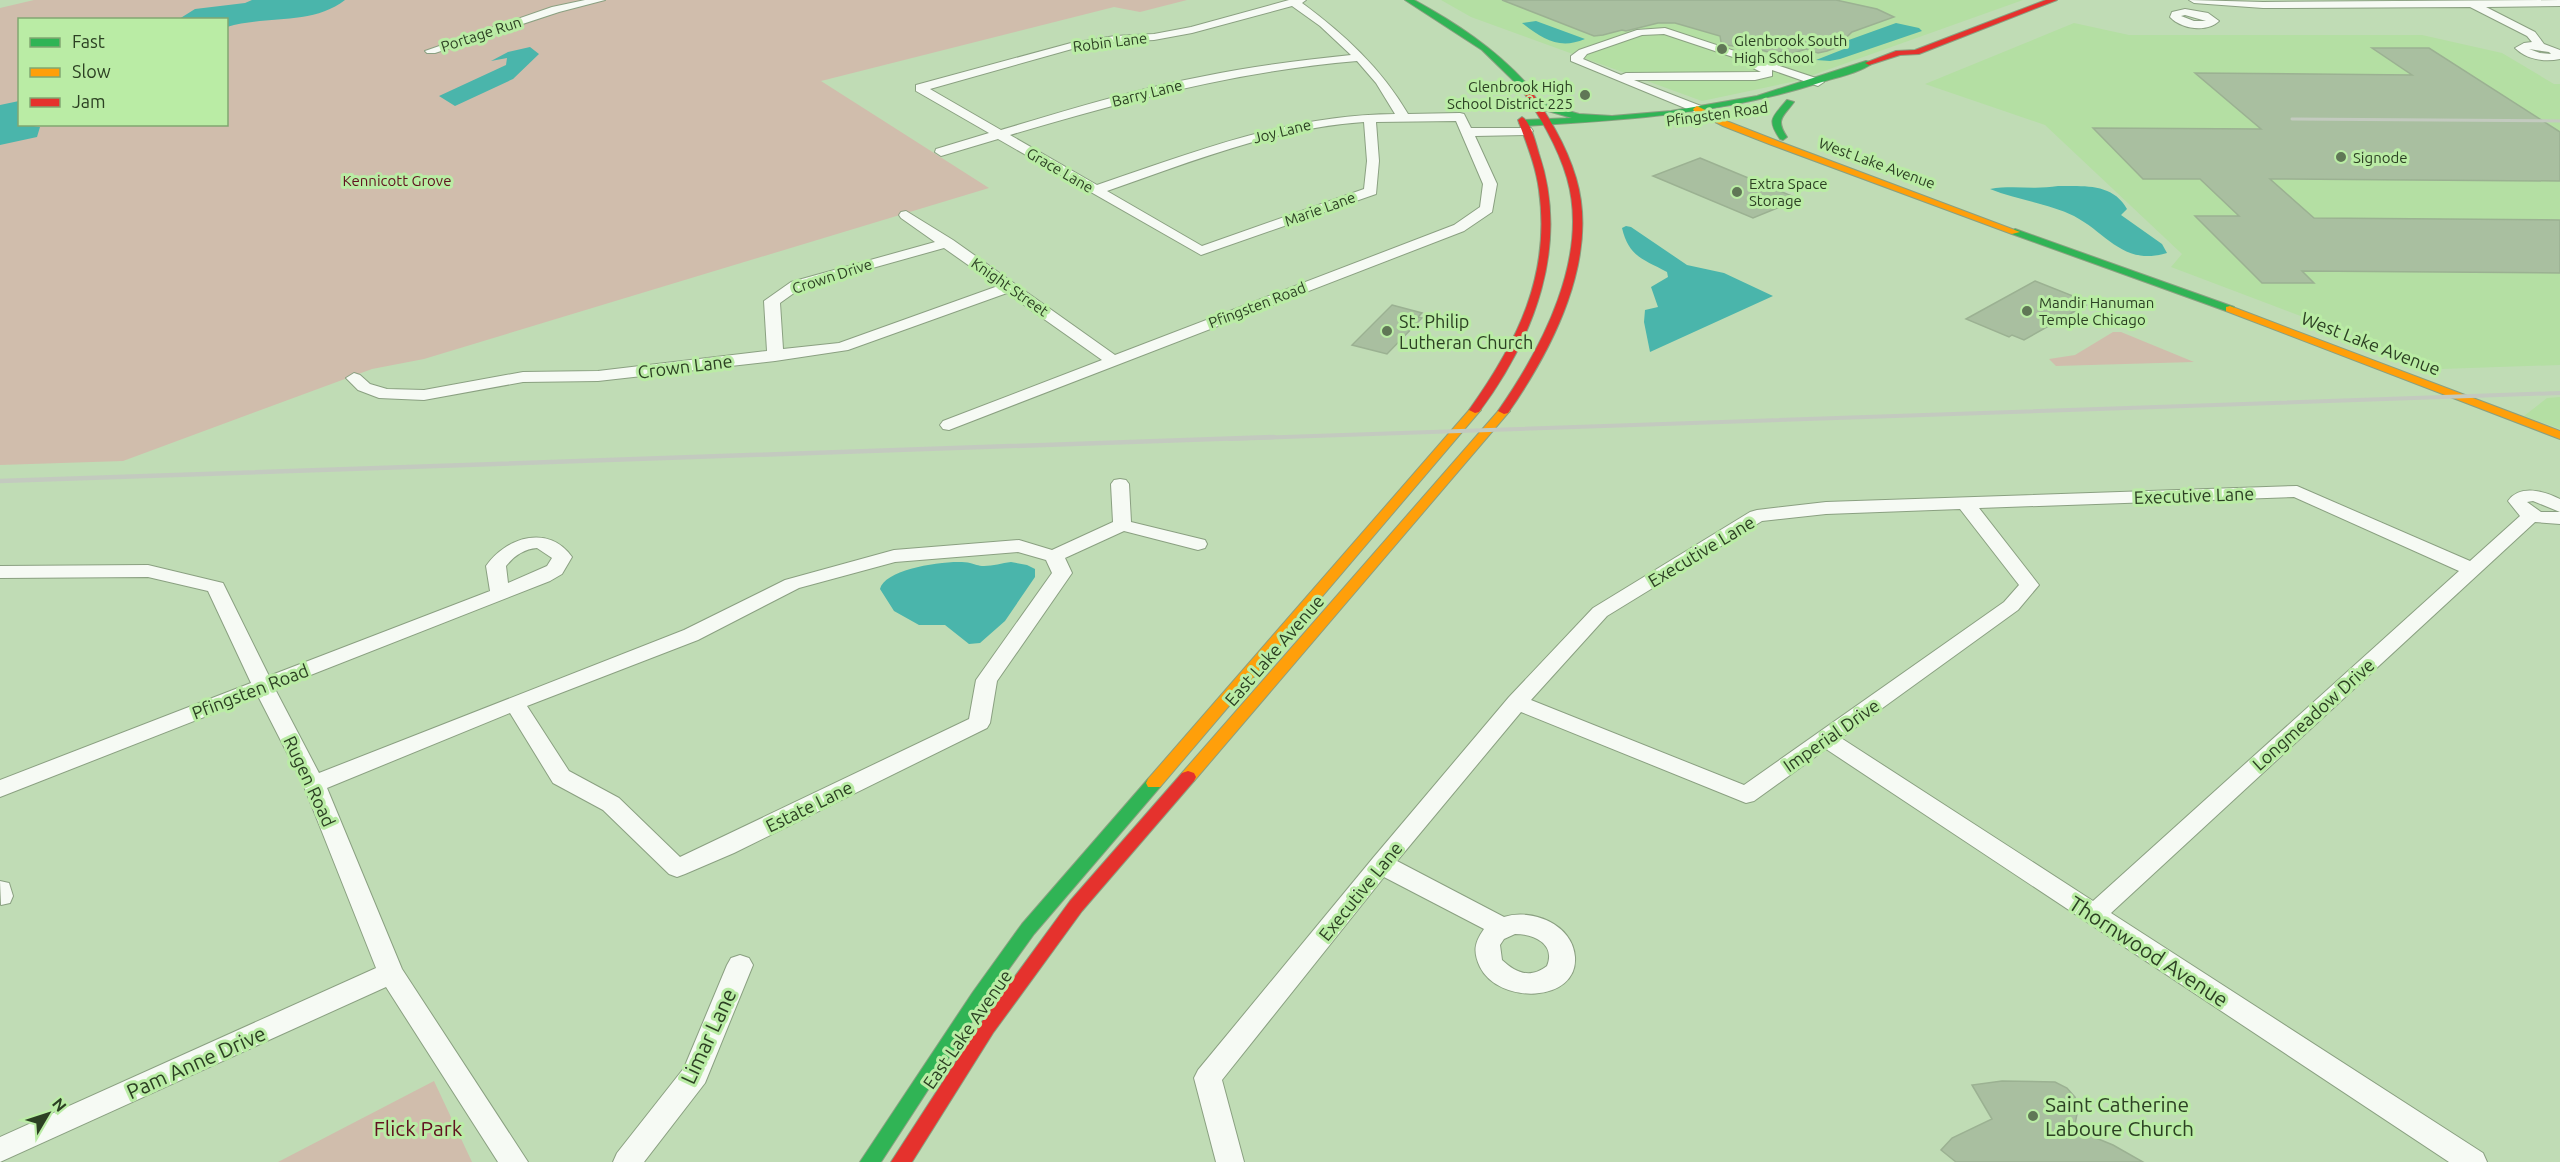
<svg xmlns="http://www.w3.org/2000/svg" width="2560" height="1162" font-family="Ubuntu,sans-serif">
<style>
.built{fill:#b4dfa3}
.green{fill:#d0bdac;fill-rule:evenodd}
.water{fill:#4ab5ab}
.building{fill:#a9bfa0;stroke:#9bb192;stroke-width:1.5}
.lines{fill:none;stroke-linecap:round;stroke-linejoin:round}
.street-casing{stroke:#8aa081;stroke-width:2}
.fast-casing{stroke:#8aa081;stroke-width:2}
.slow-casing{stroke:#8aa081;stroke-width:2}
.jam-casing{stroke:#8aa081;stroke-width:2}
.street{fill:#f6faf4;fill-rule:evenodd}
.fast{fill:#30b455;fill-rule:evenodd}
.slow{fill:#ff9f0a;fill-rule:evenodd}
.jam{fill:#e5322d;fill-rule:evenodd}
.rail-far2{stroke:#c3cabf;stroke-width:3}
.rail-far1{stroke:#c3cabf;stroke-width:4}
.rail{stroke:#c3cabf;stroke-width:4.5}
.poi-dot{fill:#607756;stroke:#baeca5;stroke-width:2}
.labels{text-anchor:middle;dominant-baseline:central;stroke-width:6;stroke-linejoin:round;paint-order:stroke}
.far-street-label{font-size:15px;fill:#2c4023;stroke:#baeca5}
.far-poi-label{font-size:15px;fill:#2c4023;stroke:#baeca5;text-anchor:start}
.far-park-label{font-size:15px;fill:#60111f;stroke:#baeca5}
.poi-label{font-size:18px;fill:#2c4023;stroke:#baeca5;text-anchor:start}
.street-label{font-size:18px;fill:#2c4023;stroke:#baeca5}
.near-street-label{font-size:21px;fill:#2c4023;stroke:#baeca5}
.near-poi-label{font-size:21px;fill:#2c4023;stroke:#baeca5;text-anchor:start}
.near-park-label{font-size:21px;fill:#60111f;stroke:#baeca5}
</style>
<rect width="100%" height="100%" fill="#c0dcb5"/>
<path class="built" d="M1441,0h582l-227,81 -94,20 -231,-84z
M2074,23l55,12h293l80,18 52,31h6v281l-119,4 -270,-102 11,-13 -137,-129 -120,-41z
M2560,397v32l-36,-13 23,-18z"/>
<path class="green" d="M34,0h1153l-47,12 -26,-5 -293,74 168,107 -565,171 -52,10 -249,92 -123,4v-457zM20,20h206v104h-206z
M2113,332h8l73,30 -138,4 -7,-7 26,-4z
M434,1081l38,81h-194z"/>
<path class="water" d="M252,0h93c-33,26 -81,15 -118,27l-1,-7 -47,-1 16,-10 50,-6z
M1536,21l49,18c-26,11 -42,0 -63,-16z
M1896,23l23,5 3,3 -82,28 -10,2 -14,-1 28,-11 -2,-5 4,-3z
M530,47l9,7 -26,25 -58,27 -16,-10 67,-31 1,-7 -16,3 17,-9z
M19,101l1,23 20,3 -3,10 -37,8v-40z
M2058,186c26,0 55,-3 69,23l-6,6 41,29 5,9c-44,13 -59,-19 -93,-37 -26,-13 -57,-16 -84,-27 23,-4 45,1 68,-3z
M1626,226l5,1 56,38 37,8 49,23 -123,56 -6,-30 1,-12 13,-3 -7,-20 17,-10 -1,-5c-24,-13 -38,-15 -45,-44z
M1011,562l16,3 8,4v8l-30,44 -25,22 -11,1 -24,-19h-26l-25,-14 -14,-22c5,-21 72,-30 90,-26 5,1 8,3 14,3 9,0 18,-3 27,-4z"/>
<path class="building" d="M1502,0h334l41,9 17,8 -42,15 -17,16 -8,3 -9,2 -12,-4 -15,5 -8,-3 -8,3 -28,-8 -7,1 -14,-2 -5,-3 -1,-6 -45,-13h-17l-32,8 -4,-1 -19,5 -9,1z
M2372,48h57l131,84v49l-290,-2 44,39 246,2v53l-258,-2 12,12h-52l-67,-67h44l-39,-37h-57l-50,-51 168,1 -66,-56 217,2z
M1700,158l99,41 -46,19 -100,-42z
M2035,281l43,17 -4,2 12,5 -62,35 -12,-5 -3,2 -43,-18z
M1392,305l30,8 -4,4 4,1 -35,36 -35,-9z
M2002,1081l53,1 12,6 8,9 3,12 -4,20 39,16 30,17h-187l-15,-12 11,-12 40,-19 -20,-34z"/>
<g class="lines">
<defs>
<path id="street" d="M585,0h20l-46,12 -124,41h-8l-2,-2 127,-44z
M1289,0h17l-4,3c42,31 79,65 106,111l52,-1 4,1 7,14h60l2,3 -6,4 -52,1 22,48 -5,28 -28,19 -515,199 -6,-1 -3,-4 3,-4 159,-61 -95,-67 -159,57 -73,11 -177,20 -75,1 -99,18 -45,-2 -21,-8 -12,-12 8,-5 6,2 10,9 17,5 37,1 99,-18 75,-1 169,-20 -3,-50 27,-19 144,-40 -34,-24 -2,-3 2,-3 5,-1 47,29 162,115 339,-130 26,-18 3,-23 -27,-63 -80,1 3,39 -3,33 -175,61 -203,-116 -57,17 -6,-4 1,-3 53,-16 -73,-42v-6l155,-42 44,-7 39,-2 37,-7zM1292,6l28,20 31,29c-49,5 -98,11 -146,21 -69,13 -137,34 -204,54l-71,-41 142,-40 43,-7 39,-2 38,-7zM1357,61l19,22 19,31c-107,1 -198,37 -298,71l-87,-50c114,-34 228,-64 347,-74zM1364,122l3,39 -3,28 -162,57 -95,-55c84,-29 167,-63 257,-69zM944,248l54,38 -159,57 -56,6 -3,-46 21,-15z
M2189,0l74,2 297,-2v6l-74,1 49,25 9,12 16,6v9c-15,3 -33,1 -45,-11l9,-5 8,-1 -5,-6 -57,-29 -207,1 -69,-5zM2529,49l20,3 2,2 -11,-1z
M2185,9l23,4 11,8c-12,12 -38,8 -49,-4l2,-5zM2185,15l21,6h-12l-13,-5z
M1665,28l157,52 2,2 -6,4 -46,-16v6l-17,4h-121l67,26v6l-4,1 -126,-52v-5l8,-6 58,-20zM1664,34l87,29 -2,3 12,6 -135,1 -5,2 -38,-16 4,-5 55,-19z
M1120,479l6,1 3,4 2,38 74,18 2,4 -2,4 -7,2 -74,-19 -59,27 7,15 -75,108 -7,42 -3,5 -253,125 -49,21 -8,3 -8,-3 -66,-64 -50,-27 -43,-70 -183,75 75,181 126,193h-30l-112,-175 -386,175v-25l376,-169 -73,-184 -45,-88 -258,101v-17l251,-97 -43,-92 -60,-14 -148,1v-12l148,-1 75,18 46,93 221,-85 -4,-25c20,-29 63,-42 86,-9l-10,17 -12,7 -275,108 44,84 365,-143 101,-50 109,-30 125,-10 33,10 61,-28 -2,-38 3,-4zM537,548l15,10 -5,8 -39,17 -2,-17c8,-10 18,-17 31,-18zM1018,552l28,8 6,13 -76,107 -7,39 -289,138 -61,-59 -50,-27 -42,-65 171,-66 101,-52 96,-26z
M2297,486l173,75 50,-45 -12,-15c12,-17 36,-10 52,-2v25l-25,-2 -424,391 372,240 4,9h-38l-623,-413 -72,52 -8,2 -225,-91 -124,149 107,56c27,-9 69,7 71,40 3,46 -76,48 -95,10 -7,-15 -6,-24 4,-38l-100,-52 -162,203 22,82h-28l-22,-84 4,-8 175,-212 136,-161 84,-89 157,-96 7,-2 69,-8zM2294,497l165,74 -366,330 -252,-163 177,-128 21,-25 -60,-77zM2533,501l27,11h-19l-14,-10zM1960,509l59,76 -15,17 -260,183 -213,-85 76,-84 155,-95 64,-7zM1515,934c19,0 41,10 32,32 -17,13 -31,7 -45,-6l-2,-15 4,-6z
M0,881l9,2 4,13 -3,7 -9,2z
M740,955l9,3 4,7 -48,118 -61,79h-31l4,-9 67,-85 43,-103 4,-7z"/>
<path id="fast" d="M1405,0h9c42,23 80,48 112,83v4h-6l-38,-37z
M1866,61l7,2c-14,10 -35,14 -51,19 -98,32 -197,38 -299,44l-4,-3 4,-3 49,-2 -41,-12v-4l3,-1 45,13 33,2 59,-5 86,-15z
M1787,100l7,2c-11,15 -19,17 -7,35l-4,3 -3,-1c-14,-20 -7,-22 7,-39z
M2015,229l219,78 1,2 -1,2h-8l-214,-77 -2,-2z
M1154,777l6,2 2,4 -2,4 -126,147 -49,68 -104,160h-21l113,-170 49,-68 126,-145z"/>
<path id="slow" d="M1697,106l32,16 46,18 245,92 -8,2 -243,-90 -46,-18 -29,-15 -1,-2z
M2230,306l330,125v8l-334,-128v-4z
M1475,407l4,1 2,2 -2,2 -319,375h-12l-2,-4 2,-4 323,-371z
M1504,408l6,3 -2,2 -314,368h-12l-2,-4 2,-4 318,-364z"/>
<path id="jam" d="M2046,0h11l-138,54 -19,1 -31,10 -4,-2 31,-12 19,-1z
M1520,83l7,2c20,29 39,59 49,93 24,80 -24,172 -68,235l-4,1 -6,-3c44,-63 92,-154 69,-233 -10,-34 -29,-64 -48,-93z
M1522,117c9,5 14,27 17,37 31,92 -5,184 -60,258l-4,1 -6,-3c48,-67 82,-135 70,-220 -3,-24 -13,-48 -21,-70z
M1188,771l6,2 2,4 -2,4 -112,130 -89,122 -81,129h-21l90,-139 89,-122 112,-128z"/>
</defs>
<use href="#street" class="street-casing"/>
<use href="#fast" class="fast-casing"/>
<use href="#slow" class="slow-casing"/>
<use href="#jam" class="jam-casing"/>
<use href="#street" class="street"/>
<use href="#fast" class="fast"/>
<use href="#slow" class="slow"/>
<use href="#jam" class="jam"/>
<path class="rail-far2" d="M2292,119l268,2"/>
<path class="rail-far1" d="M1230,439l1330,-46"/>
<path class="rail" d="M0,481l1274,-44"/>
</g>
<g class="poi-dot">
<circle cx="1722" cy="49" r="6"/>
<circle cx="1585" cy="95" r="6"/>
<circle cx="2341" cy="157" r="6"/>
<circle cx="1737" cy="192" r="6"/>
<circle cx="2027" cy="311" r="6"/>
<circle cx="1387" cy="331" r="6"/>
<circle cx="2033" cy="1116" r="6"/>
</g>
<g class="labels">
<g class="far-street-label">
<text transform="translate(481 34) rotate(-18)">Portage Run</text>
<text transform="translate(1110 42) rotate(-7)">Robin Lane</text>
<text transform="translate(1147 93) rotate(-14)">Barry Lane</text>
<text transform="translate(1717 114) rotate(-8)">Pfingsten Road</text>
<text transform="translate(1282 131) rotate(-14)">Joy Lane</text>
<text transform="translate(1877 163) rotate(20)">West Lake Avenue</text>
<text transform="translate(1060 170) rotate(30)">Grace Lane</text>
<text transform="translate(1320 209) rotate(-20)">Marie Lane</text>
<text transform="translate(832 276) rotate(-18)">Crown Drive</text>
<text transform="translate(1010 287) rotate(35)">Knight Street</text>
<text transform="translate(1257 305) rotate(-21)">Pfingsten Road</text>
</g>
<g class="far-poi-label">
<text x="1734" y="40">Glenbrook South<tspan x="1734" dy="17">High School</tspan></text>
<text x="1573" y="86" text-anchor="end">Glenbrook High<tspan x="1573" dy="17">School District 225</tspan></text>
<text x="2353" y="157">Signode</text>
<text x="1749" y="183">Extra Space<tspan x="1749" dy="17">Storage</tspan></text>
<text x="2039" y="302">Mandir Hanuman<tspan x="2039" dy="17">Temple Chicago</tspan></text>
</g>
<g class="far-park-label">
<text x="397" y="180">Kennicott Grove</text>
</g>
<g class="poi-label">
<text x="1399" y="321">St. Philip<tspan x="1399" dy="21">Lutheran Church</tspan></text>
</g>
<g class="street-label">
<text transform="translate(2371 343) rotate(21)">West Lake Avenue</text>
<text transform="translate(685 366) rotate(-7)">Crown Lane</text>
<text transform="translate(2194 495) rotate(-2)">Executive Lane</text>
<text transform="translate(1701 551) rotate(-31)">Executive Lane</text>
<text transform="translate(1274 650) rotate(-49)">East Lake Avenue</text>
<text transform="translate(250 691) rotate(-21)">Pfingsten Road</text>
<text transform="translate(2313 714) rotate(-42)">Longmeadow Drive</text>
<text transform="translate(1831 735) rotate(-35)">Imperial Drive</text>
<text transform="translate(310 781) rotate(65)">Rugen Road</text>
<text transform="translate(809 806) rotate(-26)">Estate Lane</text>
<text transform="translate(1360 891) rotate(-51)">Executive Lane</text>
<text transform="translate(967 1029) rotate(-55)">East Lake Avenue</text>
</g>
<g class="near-street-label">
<text transform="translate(2149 951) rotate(33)">Thornwood Avenue</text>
<text transform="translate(708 1036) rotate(-65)">Limar Lane</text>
<text transform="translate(196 1062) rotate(-24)">Pam Anne Drive</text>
</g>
<g class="near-poi-label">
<text x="2045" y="1104">Saint Catherine<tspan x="2045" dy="24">Laboure Church</tspan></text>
</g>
<g class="near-park-label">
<text x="418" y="1128">Flick Park</text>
</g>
</g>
<rect x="18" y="18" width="210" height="108" fill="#baeca5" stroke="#81a771" stroke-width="1.5"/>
<rect x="30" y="38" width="30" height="9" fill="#30b455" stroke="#81a771" stroke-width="1.5"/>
<text x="72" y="48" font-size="18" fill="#2c4023">Fast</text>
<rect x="30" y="68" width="30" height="9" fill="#ff9f0a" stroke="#81a771" stroke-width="1.5"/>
<text x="72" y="78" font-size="18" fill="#2c4023">Slow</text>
<rect x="30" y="98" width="30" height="9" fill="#e5322d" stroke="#81a771" stroke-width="1.5"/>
<text x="72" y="108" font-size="18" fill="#2c4023">Jam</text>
<g transform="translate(48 1114) rotate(51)" stroke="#baeca5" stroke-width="4.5" paint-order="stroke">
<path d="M0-4.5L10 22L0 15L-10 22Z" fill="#2c4023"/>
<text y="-9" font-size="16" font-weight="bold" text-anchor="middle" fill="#2c4023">N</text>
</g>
</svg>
